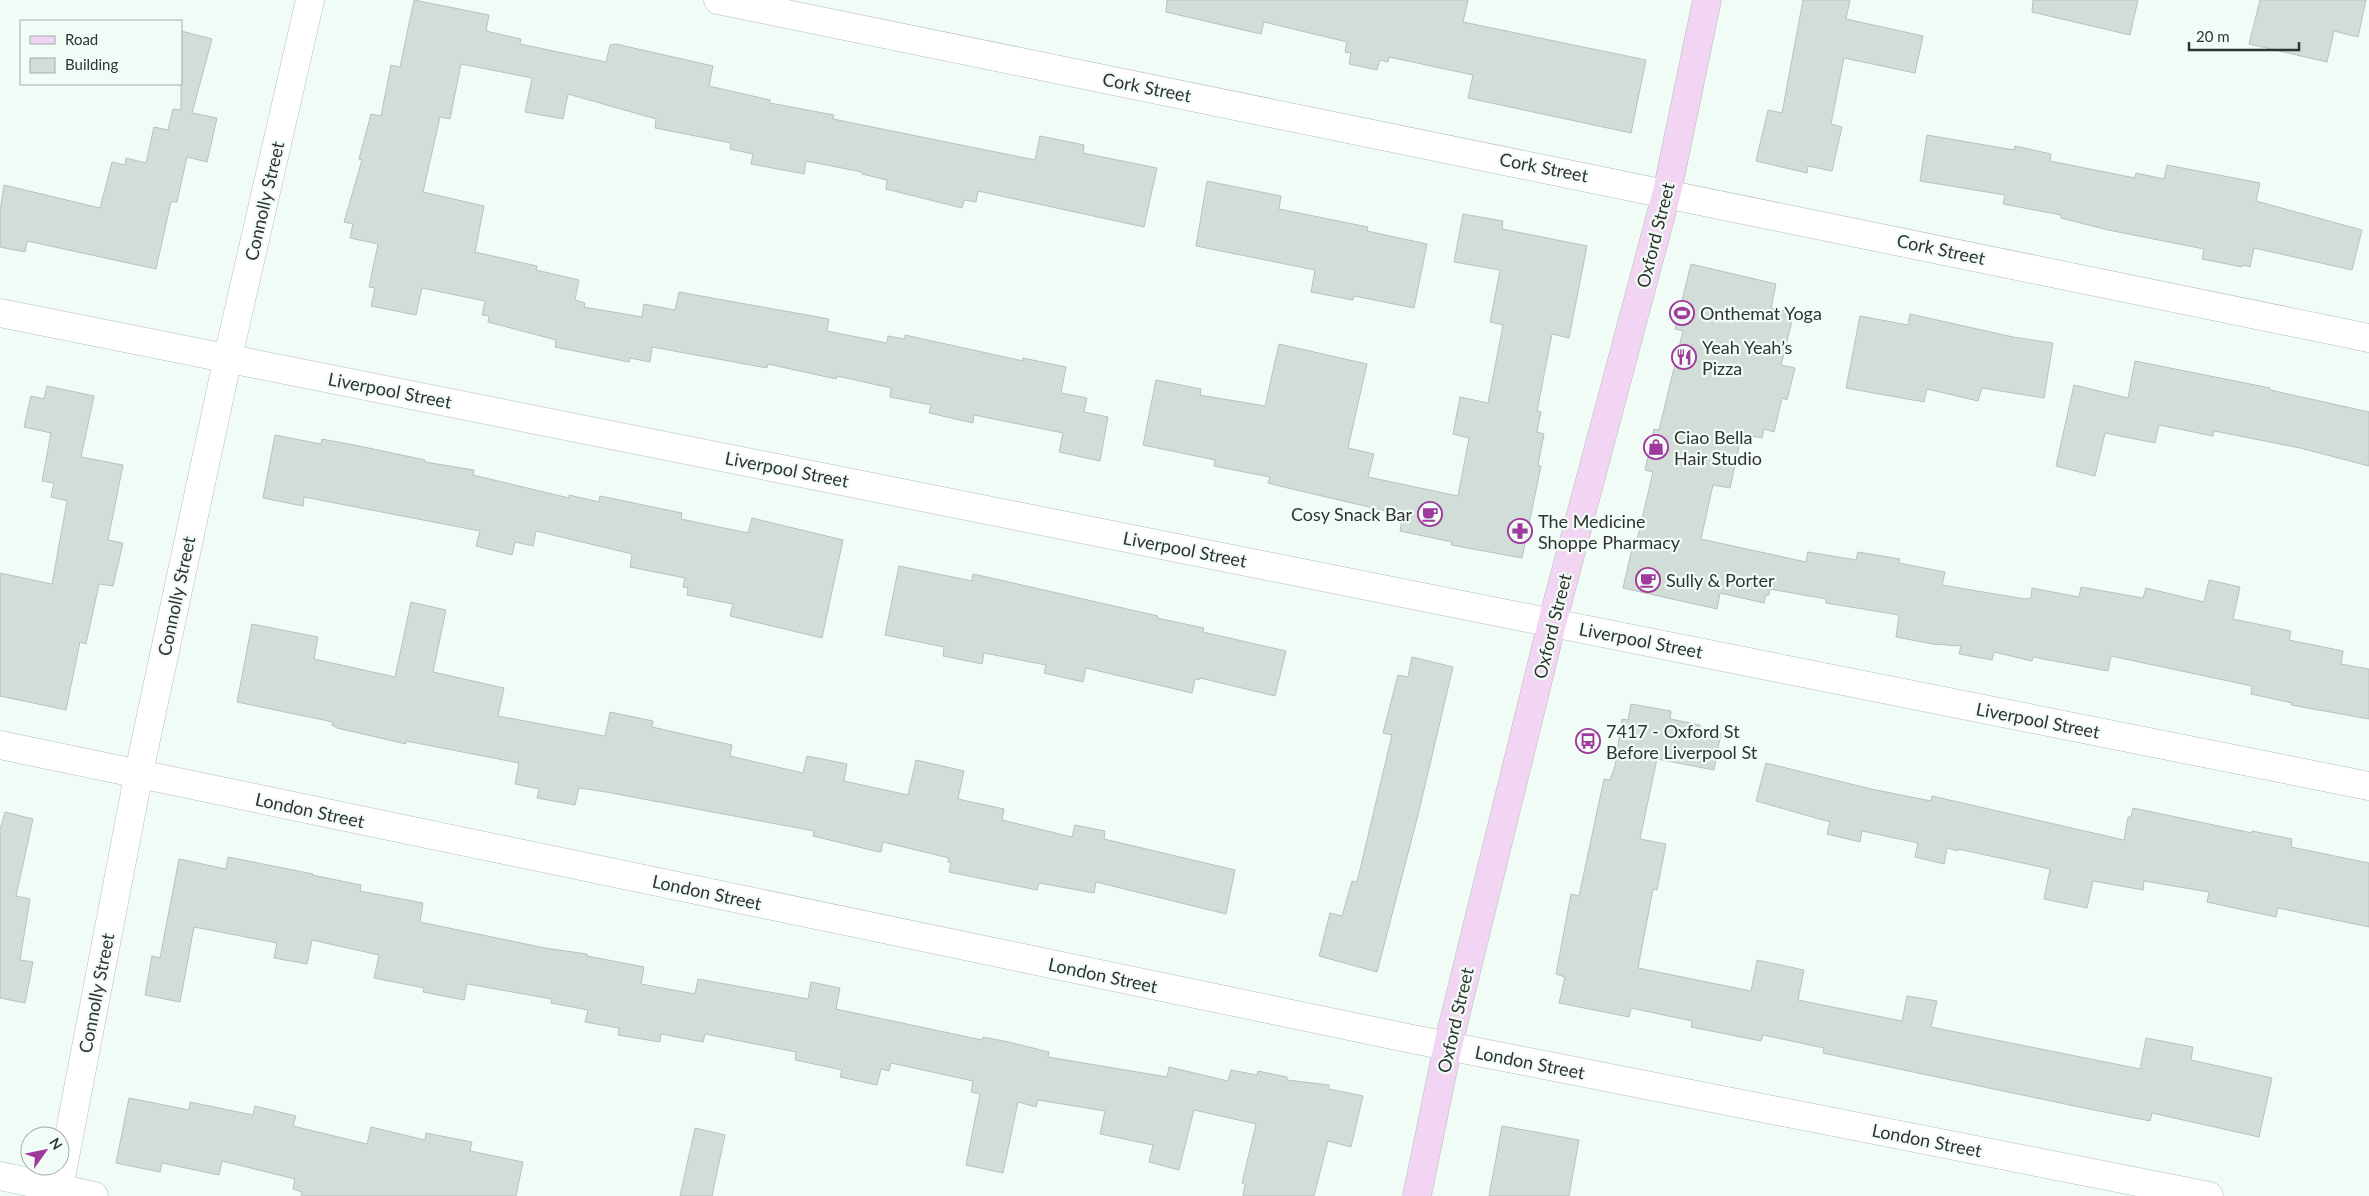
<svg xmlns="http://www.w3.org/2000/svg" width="2369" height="1196" font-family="Lato,sans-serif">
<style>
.building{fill:#d3ddd7;stroke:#b8c2bc}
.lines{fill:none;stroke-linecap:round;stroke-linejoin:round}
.street-casing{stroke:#b4beb8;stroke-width:29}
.secondary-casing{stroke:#b4beb8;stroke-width:29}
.street{stroke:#fff;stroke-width:28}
.secondary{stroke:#f2d5f2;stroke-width:28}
.labels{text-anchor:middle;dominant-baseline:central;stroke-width:4.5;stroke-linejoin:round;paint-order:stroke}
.street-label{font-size:18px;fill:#2f3331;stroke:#f2fcf6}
.poi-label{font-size:18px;fill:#2f3331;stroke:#f2fcf6;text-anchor:start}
</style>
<rect width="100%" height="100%" fill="#f2fcf6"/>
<path class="building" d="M414,0l75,15 -3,16 35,8 -1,5 86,18 4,-17 6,-1 97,22 -4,20 61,14v3l64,12 -1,4 202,41 5,-24 44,9 -1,8 74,15 -13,59 -166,-36 -2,11 -12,-2 -2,8 -76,-19 1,-9 -25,-6v-2l-56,-11 -2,13 -53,-10 2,-10 -23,-5 1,-6 -76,-15 1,-9 -88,-25 -5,25 -38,-7 7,-34 -71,-14 -11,55 -10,-2 -17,75 61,14 -9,46 62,14 -1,4 43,10 -4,20 10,3 -1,4 58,10 2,-13 31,6 4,-18 150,27 -2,12 60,12 1,-7 17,3v-4l118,26v-3l43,9 -5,26 26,5 -3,14 24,5 -8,44 -41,-9 4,-19 -89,-18 -1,8 -44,-10 2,-8 -41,-8 1,-9 -54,-12 -1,3 -68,-15 -1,4 -115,-21 -2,15 -20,-4 -1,4 -74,-15 1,-7 -68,-18 1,-6 -7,-1 3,-14 -63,-13 -6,27 -45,-9 4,-18 -6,-1 9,-43 -28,-6 3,-14 -9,-2 18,-62 -3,-1 12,-45 10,2 10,-51 9,2z
M1167,0h301l-5,22 183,38 -15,73 -163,-35 5,-23 -84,-18 -1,5 -8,-2 -3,10 -28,-6 2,-11 -6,-1 2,-10 -83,-20 -3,12 -95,-22z
M1803,0h47l-4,19 77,17 -8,37 -71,-15 -13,66 11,3 -10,44 -24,-5 -1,7 -51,-12 12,-51 14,3z
M2033,0h105l-8,35 -98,-23z
M2260,0h106l-8,37 -24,-6 -7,31 -78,-18z
M181,31l31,8 -20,74 25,5 -10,44 -20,-5 -10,45h-6l-15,67 -129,-28 -2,11 -25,-5v-36l4,-26 96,23 12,-46 13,3 1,-7 20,5 8,-36 14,3 5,-21 8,1z
M1927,135l87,15 1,-4 36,8 -1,7 85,17 1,-5 28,6 3,-14 93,18 -4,18 106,29 -10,40 -98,-22 -4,19 -7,-2 -1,2 -40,-8 2,-10 -96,-19 -47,-12v-3l-58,-11 2,-9 -85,-14z
M1207,181l74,15 -2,13 89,18 -1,4 60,13 -13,64 -60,-12 -1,4 -42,-8 4,-22 -119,-24z
M1463,214l40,7 -1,8 85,17 -18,92 -17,-4 -15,77 4,1 -4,20 7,2 -6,31 3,1 -19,92 -71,-13 1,-3 -52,-11 3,-16 -128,-30 -7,-2 2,-6 -56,-11 1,-6 -72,-15 13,-65 45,9 -1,6 65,11 14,-62 88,20 -19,84 26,6 -6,23 90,19 11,-58 -16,-4 7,-37 28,6 15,-78 -13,-3 10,-52 -46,-8z
M1691,264l85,20 -5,24 23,5 -13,52 14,3 -8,32 -5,-2 -8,34 -10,-3 -2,9 -15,-3 -1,4 -5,-1 -11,50 -17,-3 -12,54 105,23 2,-10 48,8 2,-8 42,7 -1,4 46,9 -3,13 83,14 6,-1 1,-10 47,9 2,-10 62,11 3,-10 58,14 5,-22 31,7 -7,32 58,12 -2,9 54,11 -2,13 28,5v50l-78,-14 1,-2 -41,-9 1,-8 -141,-30 -3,15 -75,-14 -1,4 -38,-9 -2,8 -33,-6 2,-8 -28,-2 -37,-7 3,-22 -73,-12v-4l-56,-10 -1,6h-3l-2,8 -44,-10 -3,16 -94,-21 11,-48h3l16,-68 -8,-2 9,-41 5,1 24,-99 -8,-2z
M1910,314l103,23 40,6 -9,55 -62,-10 -4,13 -51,-12 -3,13 -78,-14 14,-72 48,9z
M2135,361l135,27v2l99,22v54l-69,-18 -86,-17 -1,5 -54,-11 -4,18 -50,-10 -10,43 -39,-10 18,-81 54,13z
M47,386l47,10 -13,61 42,8 -15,75 15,3 -10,43 -14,-2 -13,60 -6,-2 -14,68 -66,-14v-123l52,11 15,-83 -16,-4 3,-14 -12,-2 9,-48 -27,-6 7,-31 13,3z
M275,435l46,9 1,-5 37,7 66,14v2l49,8 -1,5 96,23v-3l30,7 1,-6 82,17 -1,6 67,14 4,-15 91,22 -21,98 -92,-22 3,-12 -46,-9 1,-7 -5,-1 2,-9 -55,-11 2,-13 -96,-23 -3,15 -18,-4 -3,13 -36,-9 4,-15 -176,-34 -1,9 -40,-8z
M899,566l73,15 1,-7 27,6 158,36 -1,2 47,10 -1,4 83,19 -11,45 -75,-18 -1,2 -4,-1 -3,14 -106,-25 -3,14 -39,-9 2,-8 -62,-12 -2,11 -39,-8 1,-9 -59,-12z
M411,602l35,8 -13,62 71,16 -6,28 107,20 5,-24 43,9 -1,6 80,18 -2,11 73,17 4,-17 40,8 -3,17 64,14 8,-35 48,11 -6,28 46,10 -2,11 70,17 3,-12 30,6 -1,8 131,31 -9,44 -130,-32 -2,11 -55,-10 -2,7 -88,-18 2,-9 -3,-1 1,-4 -66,-16 -2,10h-2l-66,-16 1,-5 -208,-39 -27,-4 -4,17 -38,-7 2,-9 -24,-5 4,-21 -113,-22v3l-69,-16 -5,-3 1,-3 -96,-20 15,-78 66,13 -4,22 81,18z
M1412,657l41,10 -35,148 -41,157 -58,-16 11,-43 12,3 10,-35 5,1 35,-147 -9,-2 15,-58 10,2z
M1631,704l40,7 -1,8 30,6v3l21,5 -7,37 -57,-11 -17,80 26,5 -9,46 -4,-1 -15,79 113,23 6,-31 47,10 -6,30 104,21 5,-25 30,5 -6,26 209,42 6,-31 47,9 -2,13 81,18 -13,59 -107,-24 -2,8 -66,-13 -261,-55 1,-5 -61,-13 -2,6 -70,-14 1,-6 -61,-13 -2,9 -70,-14 6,-26 -9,-3 15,-80 8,2 25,-117 6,1 5,-14 7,-47 6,1z
M1766,763l105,26 60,12 1,-5 192,44 4,-23h3l2,-9 119,25v-2l40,8 -1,8 78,16v64l-91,-19 -2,9 -69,-15 2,-10 -65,-11 -1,9 -50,-9 -6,27 -43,-9 6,-30 -92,-20v2l-11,-3 -3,16 -29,-7 3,-14 -56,-12 -2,11 -33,-8 3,-12 -74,-21z
M5,812l28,7 -17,77 14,3 -10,61 13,2 -8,41 -25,-5v-169z
M228,857l85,17 -1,1 49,10 -1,6 63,12 -3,19 125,26 42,6v2l57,11 -3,17 54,10 3,-15 110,20 3,-17 29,6 -4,21 146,31 1,-3 26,5 40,10 -1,5 119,20 2,-10 59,14 3,-11 26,5 1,-4 29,6v3l42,5v4l34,7 -12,51 -23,-6 -14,55h-71l2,-12 -3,-1 14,-59 -62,-14 -15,60 -30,-8 4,-17 -53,-11 5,-23 -67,-11 -2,7 -18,-5 -15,71 -37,-8 14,-71 -9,-2 2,-11 -82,-18 -2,8 -8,-2 -4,16 -37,-8 2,-7 -47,-10 1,-8 -91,-18 -2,8 -42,-8 -1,8 -42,-7 1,-7 -34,-6 3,-12 -37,-7 1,-4 -85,-15 -3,16 -41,-8 1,-4 -50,-10 5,-23 -67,-15 -5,24 -33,-6 3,-15 -83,-16 -14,75 -35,-7 7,-39 8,2 19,-99 47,10z
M129,1098l60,12 1,-8 63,13 2,-9 41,10 -3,10 74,18 4,-17 54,13 1,-7 46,9 -2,9 53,11 -7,34h-215l1,-4 -9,-3 2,-10 -73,-18 -3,14 -57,-12 -2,9 -44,-9z
M1502,1126l77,14 -10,56h-80z
M695,1128l30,7 -13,61h-32z"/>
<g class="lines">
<defs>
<path id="street" d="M718,0l1651,338
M0,313l2369,473
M0,745l1407,293 802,158
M0,1176l94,20
M59,1196v-8l80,-416 89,-415 82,-357"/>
<path id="secondary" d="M1417,1196l31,-151 104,-422 115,-431 40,-192"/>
</defs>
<use href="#street" class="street-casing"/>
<use href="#secondary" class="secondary-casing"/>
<use href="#street" class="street"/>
<use href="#secondary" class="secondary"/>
</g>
<defs>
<symbol id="stadium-ring" viewBox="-11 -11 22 22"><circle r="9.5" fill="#f2fcf6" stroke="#9f399d" stroke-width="1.5"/><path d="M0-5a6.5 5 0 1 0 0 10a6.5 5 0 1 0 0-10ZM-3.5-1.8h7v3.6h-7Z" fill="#9f399d"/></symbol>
<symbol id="restaurant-ring" viewBox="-11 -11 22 22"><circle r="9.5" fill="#f2fcf6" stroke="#9f399d" stroke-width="1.5"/><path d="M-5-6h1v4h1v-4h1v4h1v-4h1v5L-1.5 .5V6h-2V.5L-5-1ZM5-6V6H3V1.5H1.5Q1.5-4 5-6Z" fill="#9f399d"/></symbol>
<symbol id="shop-ring" viewBox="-11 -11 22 22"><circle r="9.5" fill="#f2fcf6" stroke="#9f399d" stroke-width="1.5"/><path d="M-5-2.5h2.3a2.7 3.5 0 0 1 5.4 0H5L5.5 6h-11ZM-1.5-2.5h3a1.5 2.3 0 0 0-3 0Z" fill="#9f399d"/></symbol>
<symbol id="cafe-ring" viewBox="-11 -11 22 22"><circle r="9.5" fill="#f2fcf6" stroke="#9f399d" stroke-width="1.5"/><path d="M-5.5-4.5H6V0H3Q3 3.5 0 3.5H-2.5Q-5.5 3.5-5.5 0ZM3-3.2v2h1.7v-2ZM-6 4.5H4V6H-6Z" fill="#9f399d"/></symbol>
<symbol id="pharmacy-ring" viewBox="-11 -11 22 22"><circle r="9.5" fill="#f2fcf6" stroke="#9f399d" stroke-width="1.5"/><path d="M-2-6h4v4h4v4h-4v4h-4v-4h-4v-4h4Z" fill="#9f399d"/></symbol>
<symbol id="bus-ring" viewBox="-11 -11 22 22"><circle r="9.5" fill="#f2fcf6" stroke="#9f399d" stroke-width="1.5"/><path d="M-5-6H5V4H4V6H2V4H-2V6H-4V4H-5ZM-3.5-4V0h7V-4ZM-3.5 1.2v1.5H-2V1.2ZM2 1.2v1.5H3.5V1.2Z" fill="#9f399d"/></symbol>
</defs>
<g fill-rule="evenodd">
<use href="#stadium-ring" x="1668" y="299" width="28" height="28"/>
<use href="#restaurant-ring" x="1670" y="343" width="28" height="28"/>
<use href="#shop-ring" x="1642" y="433" width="28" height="28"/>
<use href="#cafe-ring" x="1416" y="500" width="28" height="28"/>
<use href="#pharmacy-ring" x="1506" y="517" width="28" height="28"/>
<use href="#cafe-ring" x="1634" y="566" width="28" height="28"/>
<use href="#bus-ring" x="1574" y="727" width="28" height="28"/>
</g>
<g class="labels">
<g class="street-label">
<text transform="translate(1147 87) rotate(11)">Cork Street</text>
<text transform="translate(1544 167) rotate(11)">Cork Street</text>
<text transform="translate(264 201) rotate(-77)">Connolly Street</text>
<text transform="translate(1655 235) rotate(-76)">Oxford Street</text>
<text transform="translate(1941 249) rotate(12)">Cork Street</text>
<text transform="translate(390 390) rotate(11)">Liverpool Street</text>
<text transform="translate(787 469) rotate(11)">Liverpool Street</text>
<text transform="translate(1185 549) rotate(11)">Liverpool Street</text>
<text transform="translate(176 596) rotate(-78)">Connolly Street</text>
<text transform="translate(1552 626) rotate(-76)">Oxford Street</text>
<text transform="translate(1641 640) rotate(11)">Liverpool Street</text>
<text transform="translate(2038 720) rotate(11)">Liverpool Street</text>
<text transform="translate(310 810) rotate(12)">London Street</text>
<text transform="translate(707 892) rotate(12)">London Street</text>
<text transform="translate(1103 975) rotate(12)">London Street</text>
<text transform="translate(96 993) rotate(-79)">Connolly Street</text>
<text transform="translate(1455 1020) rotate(-77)">Oxford Street</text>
<text transform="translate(1530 1062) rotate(11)">London Street</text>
<text transform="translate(1927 1140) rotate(11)">London Street</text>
</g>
<g class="poi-label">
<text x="1700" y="313">Onthemat Yoga</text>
<text x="1702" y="347">Yeah Yeah’s<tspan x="1702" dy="21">Pizza</tspan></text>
<text x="1674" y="437">Ciao Bella<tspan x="1674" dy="21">Hair Studio</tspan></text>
<text x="1412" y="514" text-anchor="end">Cosy Snack Bar</text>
<text x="1538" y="521">The Medicine<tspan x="1538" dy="21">Shoppe Pharmacy</tspan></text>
<text x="1666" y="580">Sully &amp; Porter</text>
<text x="1606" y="731">7417 - Oxford St<tspan x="1606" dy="21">Before Liverpool St</tspan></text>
</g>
</g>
<rect x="20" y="20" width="162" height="65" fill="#f2fcf6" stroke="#a4aca7"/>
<rect x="30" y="36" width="25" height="8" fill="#f2d5f2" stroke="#a4aca7"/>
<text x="65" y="45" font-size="15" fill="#2f3331">Road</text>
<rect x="30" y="58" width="25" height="15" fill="#d3ddd7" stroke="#a4aca7"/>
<text x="65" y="70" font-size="15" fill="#2f3331">Building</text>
<g transform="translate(45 1151) rotate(57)"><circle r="24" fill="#f2fcf6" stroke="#a4aca7"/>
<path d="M0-4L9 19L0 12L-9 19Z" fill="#9f399d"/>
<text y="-8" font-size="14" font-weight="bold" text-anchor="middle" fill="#2f3331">N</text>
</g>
<path d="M2189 42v8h110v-8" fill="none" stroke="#2f3331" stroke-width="2.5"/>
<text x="2196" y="42" font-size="15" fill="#2f3331" stroke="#f2fcf6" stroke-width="4" paint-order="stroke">20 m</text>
</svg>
